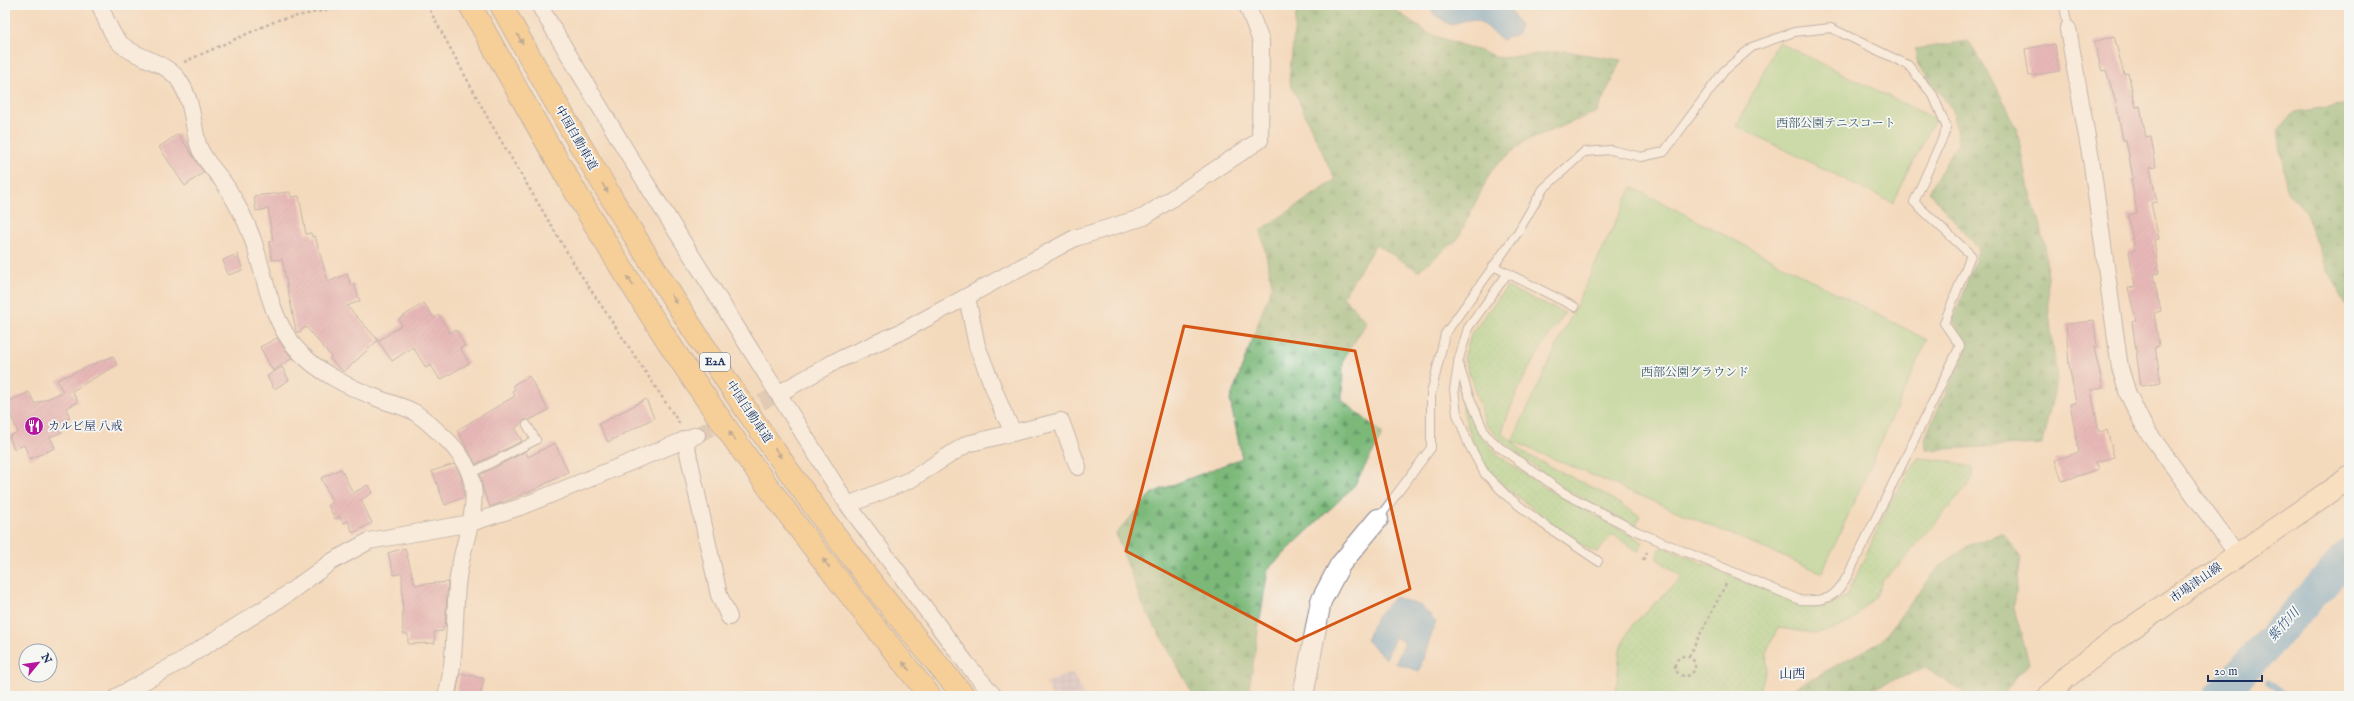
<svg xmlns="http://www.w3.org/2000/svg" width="2354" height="701" font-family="'IM FELL English','Noto Serif JP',serif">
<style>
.industrial{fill:url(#industrial-grid)}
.grass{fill:url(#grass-dots);stroke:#5a8476}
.forest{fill:url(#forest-firs);stroke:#4b746c}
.park{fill:#9ad98e;stroke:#5a8476}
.water{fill:#61a7d7;stroke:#3e6b9a}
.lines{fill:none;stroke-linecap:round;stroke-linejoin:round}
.stream{stroke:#61a7d7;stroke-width:5.5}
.river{stroke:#61a7d7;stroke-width:32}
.building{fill:url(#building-hatch)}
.minor-tunnel{stroke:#c9b8aa;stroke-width:16;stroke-dasharray:16 8;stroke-linecap:butt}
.service-casing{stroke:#88848e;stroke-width:10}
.minor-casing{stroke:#88848e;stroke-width:18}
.tertiary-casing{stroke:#88848e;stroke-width:22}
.secondary-casing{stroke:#88848e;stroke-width:24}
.motorway-casing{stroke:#88848e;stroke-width:24}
.path{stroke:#88848e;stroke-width:2.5;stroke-dasharray:3 3;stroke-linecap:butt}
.service{stroke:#fff;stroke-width:8}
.minor{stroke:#fff;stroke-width:16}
.tertiary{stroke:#fff;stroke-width:20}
.secondary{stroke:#fce5c4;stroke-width:22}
.motorway{stroke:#f8bf6c;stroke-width:22}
.oneway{fill:#7e7064}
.marked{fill:none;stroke:#d45514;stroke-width:3;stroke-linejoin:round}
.labels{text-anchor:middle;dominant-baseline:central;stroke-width:3.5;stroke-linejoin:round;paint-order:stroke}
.shield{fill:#f6f6f2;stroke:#5d6b8a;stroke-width:1}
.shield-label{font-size:11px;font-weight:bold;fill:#1b2f5e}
.park-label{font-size:12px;fill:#3b5a6a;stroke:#f6f6f2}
.street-label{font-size:12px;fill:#1b2f5e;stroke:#f6f6f2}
.poi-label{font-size:12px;fill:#1b2f5e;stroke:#f6f6f2;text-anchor:start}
.water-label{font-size:13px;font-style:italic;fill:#345988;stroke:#f6f6f2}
.neighbourhood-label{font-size:13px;fill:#1b2f5e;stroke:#f6f6f2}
</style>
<defs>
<pattern id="industrial-grid" width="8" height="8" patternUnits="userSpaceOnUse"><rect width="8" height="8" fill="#ccbfd4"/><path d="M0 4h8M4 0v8" fill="none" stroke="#afa4b8"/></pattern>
<pattern id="grass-dots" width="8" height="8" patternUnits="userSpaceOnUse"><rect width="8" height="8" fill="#9ad98e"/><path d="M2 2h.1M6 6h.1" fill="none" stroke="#84bb7d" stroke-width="1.8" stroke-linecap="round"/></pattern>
<pattern id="forest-firs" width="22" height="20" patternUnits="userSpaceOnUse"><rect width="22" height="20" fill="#7bb979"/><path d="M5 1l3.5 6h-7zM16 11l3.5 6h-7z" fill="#649766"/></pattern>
<pattern id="building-hatch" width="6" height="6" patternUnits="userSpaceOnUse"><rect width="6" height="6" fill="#d78daf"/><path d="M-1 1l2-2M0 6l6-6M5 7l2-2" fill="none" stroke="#ae7492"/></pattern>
</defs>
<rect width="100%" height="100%" fill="#f6f6f2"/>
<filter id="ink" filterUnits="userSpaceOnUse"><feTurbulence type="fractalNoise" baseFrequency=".025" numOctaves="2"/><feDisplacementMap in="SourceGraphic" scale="8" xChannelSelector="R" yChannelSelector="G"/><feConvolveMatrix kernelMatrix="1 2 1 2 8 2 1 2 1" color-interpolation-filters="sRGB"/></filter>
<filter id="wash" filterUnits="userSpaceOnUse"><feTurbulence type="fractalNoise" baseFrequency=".012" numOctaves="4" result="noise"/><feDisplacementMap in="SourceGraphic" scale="16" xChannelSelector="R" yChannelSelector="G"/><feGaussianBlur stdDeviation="0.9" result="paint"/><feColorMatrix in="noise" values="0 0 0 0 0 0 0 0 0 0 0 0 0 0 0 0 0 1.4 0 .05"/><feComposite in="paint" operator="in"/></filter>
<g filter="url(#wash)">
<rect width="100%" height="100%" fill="#f4dabd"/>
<path class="industrial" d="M1072,672l12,24h-32l-6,-13z"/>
<path class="grass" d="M1507,287l58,26c-27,37 -50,76 -63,119l22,21 75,38 41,25 -5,11 -74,-40 -57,-44 -18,-18 -22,-67 8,-26z
M1459,383l15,38 10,18 15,17 48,33 96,53 -5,9 -26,-17 -14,18c-14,-2 -20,-12 -32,-18 -12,-8 -21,-15 -31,-24 -9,-8 -19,-13 -27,-21 -32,-26 -45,-67 -49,-106z
M1918,458c15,1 42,4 55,10v11l-74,86 -17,16 -6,15 -26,26 -19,8 -16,3 -37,-5 -11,22 -1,18 -7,28h-143l4,-47 11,-23 51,-49 -25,-18 4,-13 145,60 15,2 26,-12 42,-92z"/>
<path class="forest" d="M1297,5h91l42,29 71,24 63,-7 57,9 -24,52 -72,29 -33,28 -35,71 -39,31 -42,-27 -33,53 24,25 -24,38 -1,40 41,34 -29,52 -86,83 -20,126 -54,1 -52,-93 -26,-69 36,-41 90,-35 -12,-58 42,-115 -11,-55 74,-50 -46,-100z
M1968,41l26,41 23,46 9,52 19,63 4,69 8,68 -15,64 -116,6 -1,-13 41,-87 -13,-30 26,-71 -50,-57 29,-50 -5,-32 -35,-45 -3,-16z
M2349,104v201l-2,1 -19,-33 -22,-60 -19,-21 -9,-61 16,-19z
M2001,533l20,25 -7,49 15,56 -27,33h-31l-45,-28 -73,28h-61l-1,-6 90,-49 57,-73 32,-23z"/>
<path class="park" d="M1778,42l157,77 -42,84 -156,-77z
M1632,187l295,153 -105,233 -310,-132z"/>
<path class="water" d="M1427,5h80l13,20 -2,9 -17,6c-20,-19 -23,-26 -50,-15l-16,-10z
M1395,597l26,9 15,15 -17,50 -24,-8 10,-20 -10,-6 -9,22 -20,-19 11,-24z"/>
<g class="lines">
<path class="stream" d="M2268,682l17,14"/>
<path class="river" d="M2220,696l129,-142"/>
</g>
<g id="blocks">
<path class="building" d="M2114,36l10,38 4,-1 8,34 4,-1 6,32 5,-1 5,30 -6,1 7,34 -6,1 8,36 -5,1 5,33 -6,1 8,37 -7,2 5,33 -4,1 6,36 -20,3 -9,-64 4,-1 -8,-33 7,-1 -6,-36 6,-1 -7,-35 9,-2 -6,-34 2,-1 -7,-38h-3l-7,-37 -10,-33 -4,1 -8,-29z
M2055,44l4,27 -30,5 -4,-27z
M178,134l26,38 -19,14 -26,-39z
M290,192l1,5 8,-1 7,38 5,-1 1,4 3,-1 13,46 19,-8 4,11 3,-1 6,17 -13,5 31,34 -34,32 -14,-13 1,-3 -25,-29 -9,6 -1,-2 -14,-72 -10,1 -3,-18 4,-1 -5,-32 -12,2 -2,-15z
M237,254l6,16 -15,5 -5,-15z
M424,303l10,15 5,-3 11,18 6,-3 9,16 -5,2 9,15 -29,17 -9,-15 -5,3 -13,-21 -21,14 -14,-20 24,-16 -3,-6z
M2094,321l3,26h-3l9,41 -12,2 8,42 8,-2 7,27 -18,5 3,7 -37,12 -7,-21 24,-8 -9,-48 6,-1 -7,-38 -3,-41z
M277,338l15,20 -19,13 -13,-24z
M113,356l4,9 -45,26 6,11 -12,6 4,10 -12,5 4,9 -12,5 5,11 -25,11 -6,-14 -10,4 -5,-13 9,-4 -13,-29 24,-11 6,12 28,-12 -6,-12z
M282,367l7,13 -15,9 -7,-13z
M529,376l19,34 -18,10h-5l-10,9 7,12 -46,23 -19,-34 58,-34 -3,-5 3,-2 -2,-4z
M646,399l8,19 -46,24 -9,-18z
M555,443l13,29 -34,18 -44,17 -7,-17 -3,-15 46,-24 2,6z
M454,464l7,12 3,21 -19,8 -13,-34z
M341,469l12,24 15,-8 4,8 -11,7 11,23 -19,10 -5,-12 -5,2 -4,-7 -4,3 -7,-14 5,-2 -12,-25z
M405,548l10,37 33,-3 -3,45h-2v4l-9,1 1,11 -27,1v-10h-5l-1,-61 -8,2 -6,-22z
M460,673l24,6 -4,17h-24z"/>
</g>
</g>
<g filter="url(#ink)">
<use href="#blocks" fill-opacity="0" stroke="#88848e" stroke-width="1"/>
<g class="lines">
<path class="minor-tunnel" d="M697,435l81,-41"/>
<defs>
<path id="service" d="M2064,5l4,24
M1493,266l82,41
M1458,365l-4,25 3,24 12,31 16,29 22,22 33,26 58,39
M471,473l65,-33 -9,-15
M1378,519l53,-71v-54l14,-60 73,-102 25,-43 41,-37 27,-2 30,7 23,-5 60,-81 28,-24 42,-15 37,-4 77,37 25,30 14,33 -33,74 57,53 -27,68 16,23 -112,229c-15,25 -20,26 -48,25l-164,-69 -72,-38 -65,-46 -14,-13 -18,-43 -9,-29 10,-34 40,-55"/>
<path id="minor" d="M100,5c5,12 9,25 17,35 16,19 50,20 63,42 13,20 12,40 18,62 4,14 15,24 23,35 7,9 13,20 18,30 26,44 23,98 56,138 22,26 56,41 87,53 11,4 23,7 32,12 11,7 21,17 30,25 54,51 19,88 13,148 -3,37 -1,75 -11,111
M539,5l92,154 217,346 118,158 28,33
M2068,29l24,136 28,203 8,26 17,34 92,126
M967,297l10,49 26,66 11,21
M778,394l58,-33 67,-30 172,-93 69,-21 116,-77 1,-99 -14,-36
M685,439l34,156 10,22
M848,505l62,-25 57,-36 94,-23 17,46
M118,696l63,-35 102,-64 48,-35 38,-21 102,-18 49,-16 177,-72"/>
<path id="tertiary" d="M1303,696l18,-95 19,-36 38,-46"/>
<path id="secondary" d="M2049,696l16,-18 55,-42 229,-158"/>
<path id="motorway" d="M470,5c71,129 144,258 227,380 72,108 152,210 233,311
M501,5c94,171 195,339 310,497 48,67 100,131 153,194"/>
</defs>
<use href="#service" class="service-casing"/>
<use href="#minor" class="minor-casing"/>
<use href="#tertiary" class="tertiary-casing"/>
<use href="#secondary" class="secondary-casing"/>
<use href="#motorway" class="motorway-casing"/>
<path class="path" d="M427,5l63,117 87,147 103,155
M184,62l94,-42 73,-15
M1643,560l5,-10
M1675 666a10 10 0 1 1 20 0a10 10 0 1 1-20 0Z
M1689,656l38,-74"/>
<use href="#service" class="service"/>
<use href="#minor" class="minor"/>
<use href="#tertiary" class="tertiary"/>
<use href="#secondary" class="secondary"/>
<use href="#motorway" class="motorway"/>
</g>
<defs><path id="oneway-solid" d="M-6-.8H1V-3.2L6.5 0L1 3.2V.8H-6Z"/></defs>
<g class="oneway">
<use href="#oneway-solid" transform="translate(520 39) rotate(61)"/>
<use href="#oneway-solid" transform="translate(605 188) rotate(60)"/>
<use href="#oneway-solid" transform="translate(630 281) rotate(-123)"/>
<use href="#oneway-solid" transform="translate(674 299) rotate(57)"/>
<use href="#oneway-solid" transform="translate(732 436) rotate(-125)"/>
<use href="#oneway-solid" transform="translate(778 453) rotate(56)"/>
<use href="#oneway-solid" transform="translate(826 563) rotate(-128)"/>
<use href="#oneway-solid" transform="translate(906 666) rotate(-129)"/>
</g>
</g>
<path d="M0 0H2354V701H0ZM1184,326l171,25 55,238 -114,52 -170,-90z" fill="#f4dabd" fill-opacity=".55" fill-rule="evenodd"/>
<path class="marked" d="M1184,326l171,25 55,238 -114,52 -170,-90z"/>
<defs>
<symbol id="restaurant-disc" viewBox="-11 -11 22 22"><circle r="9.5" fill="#b5179e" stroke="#f6f6f2"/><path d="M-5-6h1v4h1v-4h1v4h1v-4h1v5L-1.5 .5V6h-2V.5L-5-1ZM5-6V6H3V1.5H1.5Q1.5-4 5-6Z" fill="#fff"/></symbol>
</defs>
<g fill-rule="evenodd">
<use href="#restaurant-disc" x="23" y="415" width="22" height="22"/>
</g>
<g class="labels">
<rect class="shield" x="700" y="353" width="30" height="18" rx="3"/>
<g class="shield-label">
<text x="715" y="362">E2A</text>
</g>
<g class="park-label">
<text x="1836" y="123">西部公園テニスコート</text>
<text x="1695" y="372">西部公園グラウンド</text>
</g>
<g class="street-label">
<text transform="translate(576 138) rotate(60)">中国自動車道</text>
<text transform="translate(749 412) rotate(56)">中国自動車道</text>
<text transform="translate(2196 583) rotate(-35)">市場津山線</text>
</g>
<g class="poi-label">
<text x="48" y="426">カルビ屋 八戒</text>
</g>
<g class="water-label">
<text transform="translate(2284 625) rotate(-48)">紫竹川</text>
</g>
<g class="neighbourhood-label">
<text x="1792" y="674">山西</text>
</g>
</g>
<rect width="2354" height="701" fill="none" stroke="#f6f6f2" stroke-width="20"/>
<g transform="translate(38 663) rotate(61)"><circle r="19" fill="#f6f6f2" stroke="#9ea6b7"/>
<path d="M0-3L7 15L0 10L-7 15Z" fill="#b5179e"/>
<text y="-6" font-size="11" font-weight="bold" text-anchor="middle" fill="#1b2f5e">N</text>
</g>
<path d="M2208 675v6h54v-6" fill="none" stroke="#1b2f5e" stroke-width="2"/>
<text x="2214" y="675" font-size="12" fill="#1b2f5e" stroke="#f6f6f2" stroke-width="3" paint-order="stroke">20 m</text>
</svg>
